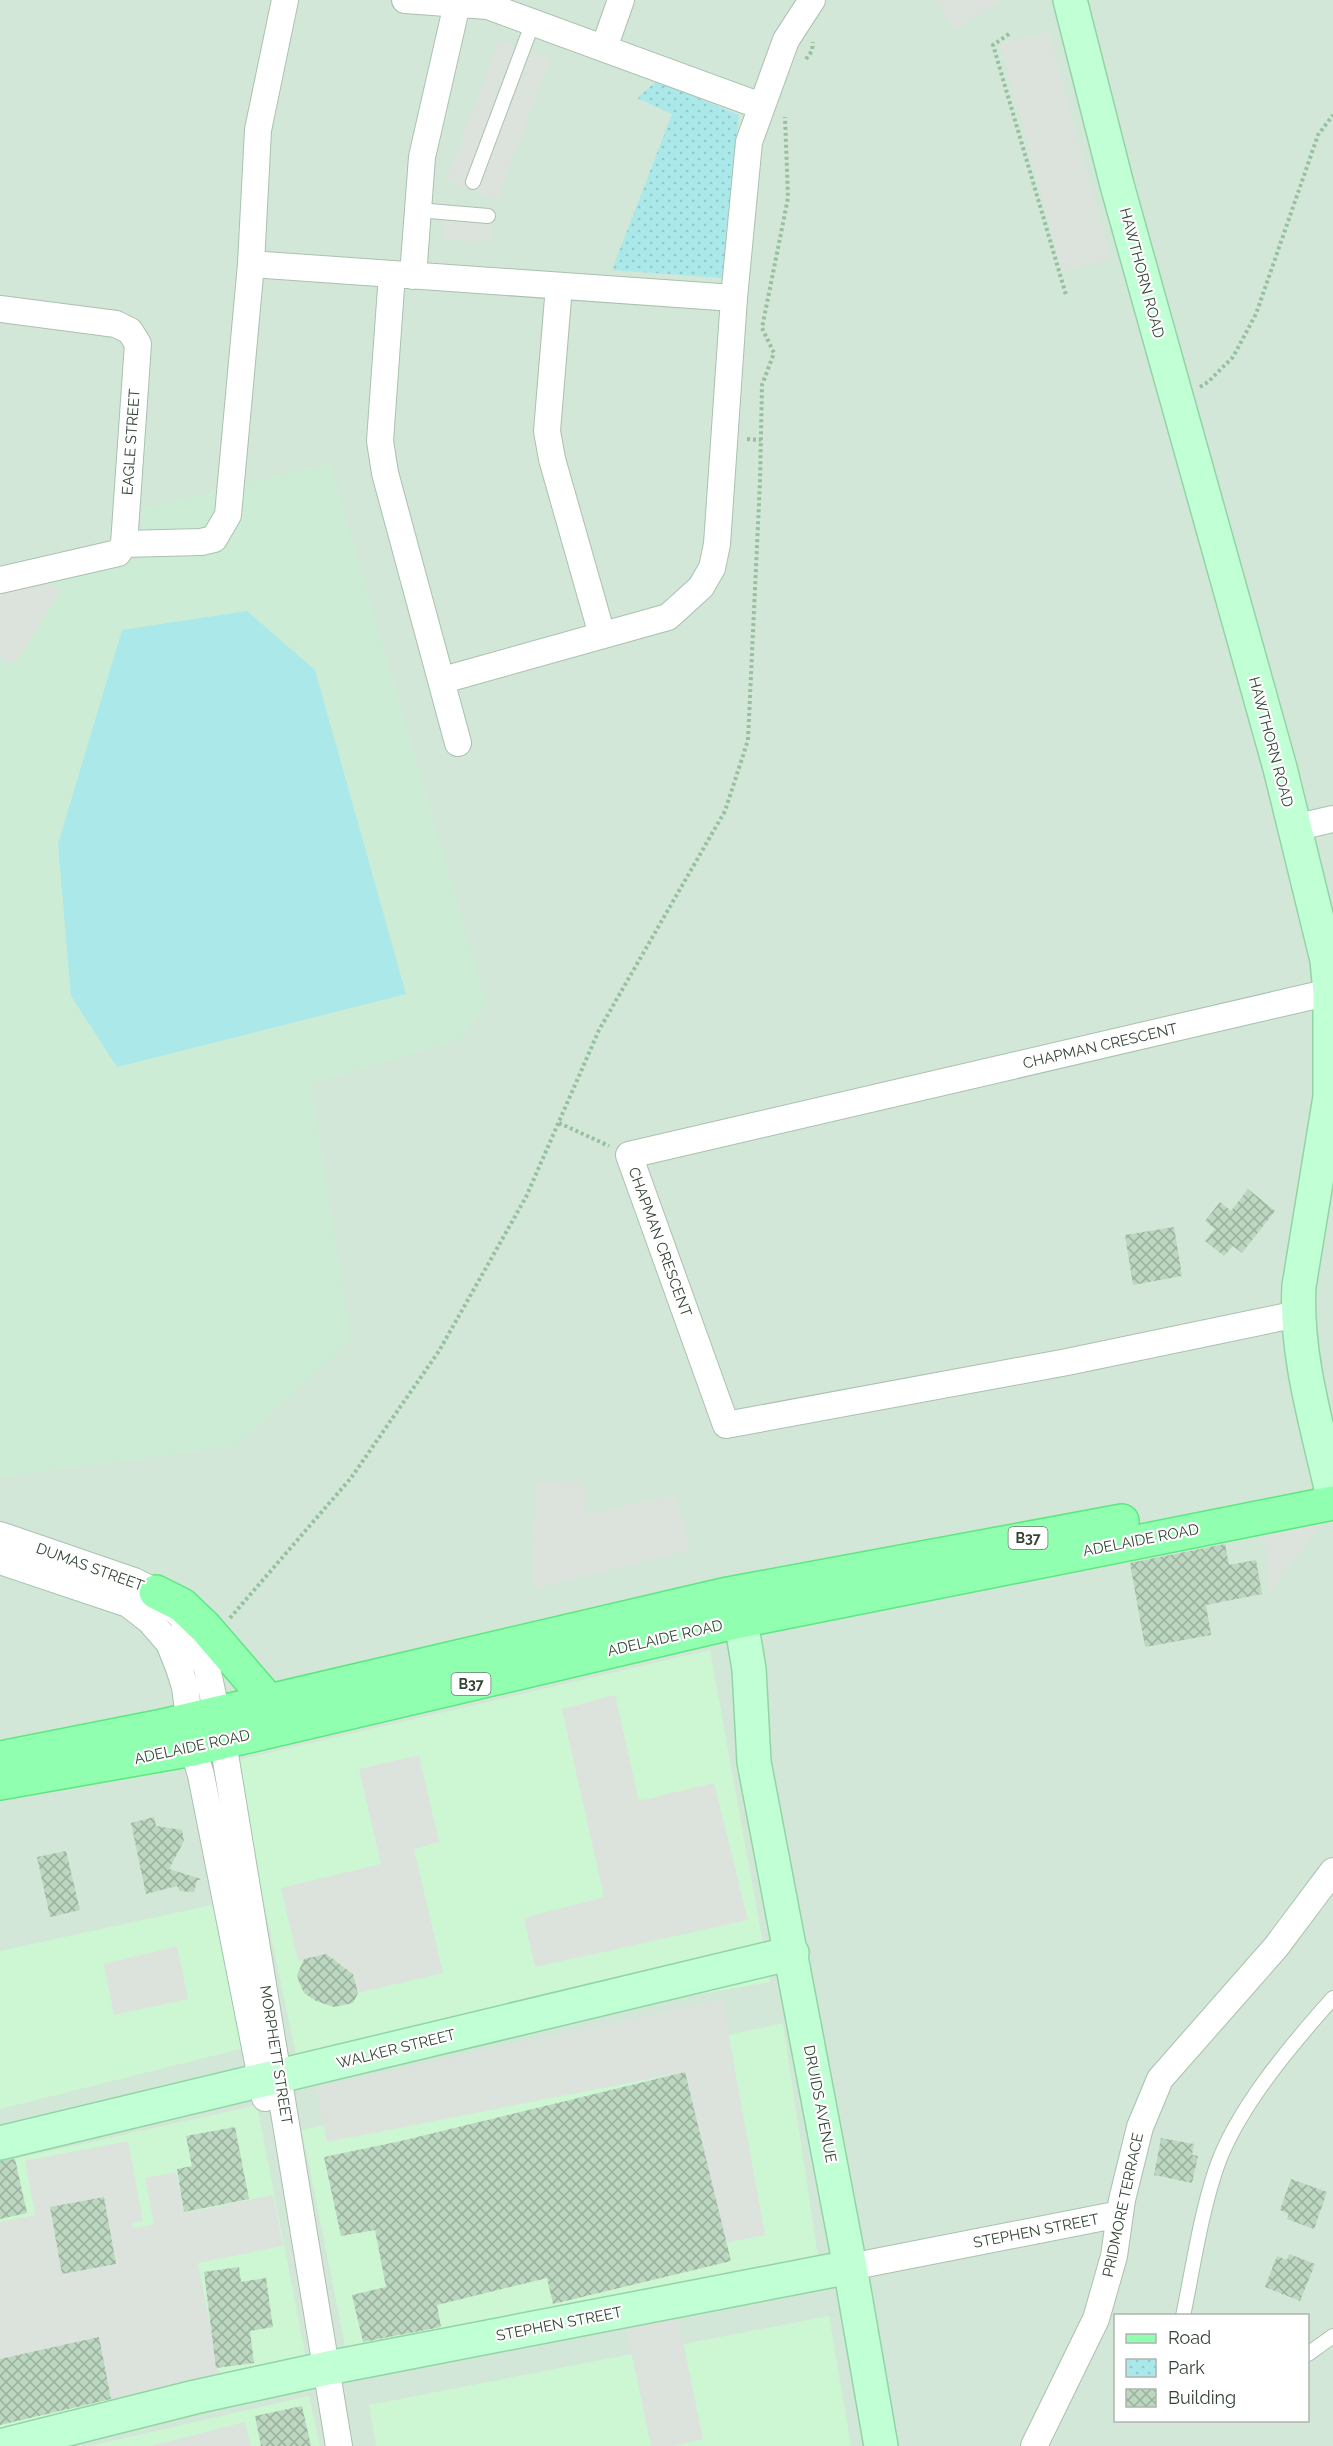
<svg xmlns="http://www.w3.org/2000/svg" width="1333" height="2446" font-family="Raleway,sans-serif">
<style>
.residential{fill:#d2e7d7;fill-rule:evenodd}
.commercial{fill:#cdf6d3}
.education{fill:#cdecd6}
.park{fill:url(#park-dots)}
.pitch{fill:#aae8e9}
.parking{fill:#dce3dd;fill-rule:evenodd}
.building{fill:url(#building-cross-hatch)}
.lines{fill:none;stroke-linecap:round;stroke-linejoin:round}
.lane-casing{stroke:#a9c1af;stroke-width:16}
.street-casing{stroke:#a9c1af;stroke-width:28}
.secondary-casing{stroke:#91d5a5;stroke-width:36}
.primary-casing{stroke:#5de781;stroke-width:36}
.path{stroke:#97c09f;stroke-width:4;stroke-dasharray:3 3;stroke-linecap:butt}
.lane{stroke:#fff;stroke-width:14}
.street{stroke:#fff;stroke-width:26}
.secondary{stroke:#c1ffd5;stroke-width:33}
.primary{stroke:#90ffaf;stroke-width:33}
.labels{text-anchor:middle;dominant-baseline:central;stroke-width:4.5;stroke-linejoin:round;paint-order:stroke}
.shield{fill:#fff;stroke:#717d72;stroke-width:1.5}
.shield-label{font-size:14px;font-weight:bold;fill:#344536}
.street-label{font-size:15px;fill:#344536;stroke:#fff}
</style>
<defs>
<pattern id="park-dots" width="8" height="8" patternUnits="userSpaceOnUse" patternTransform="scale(1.5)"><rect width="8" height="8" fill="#aae8e9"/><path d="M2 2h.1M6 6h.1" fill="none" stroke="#93c8c8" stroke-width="1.8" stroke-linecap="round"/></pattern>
<pattern id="building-cross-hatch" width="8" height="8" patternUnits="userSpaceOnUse" patternTransform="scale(1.5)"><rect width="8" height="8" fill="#bcd7c0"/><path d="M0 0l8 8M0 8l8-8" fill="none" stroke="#9ab09d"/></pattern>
</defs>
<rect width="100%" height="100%" fill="#e4f3e8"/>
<path class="residential" d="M0,0h1333v2446h-1333zM1116,2316h192v104h-192z"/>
<path class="commercial" d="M710,1650l60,332 -472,82 -64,-303z
M216,1904l32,143 -248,62v-158z
M783,2023l37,247 -472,90 -46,-230z
M257,2105l53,274 -310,58v-275z
M829,2316l22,130h-475l-7,-41z
M309,2396l11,50h-230z"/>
<path class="education" d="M330,463l157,542 -26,34 -150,45 40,256 -115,106 -236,31v-885l138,-32 4,-51z"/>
<path class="park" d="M657,81l82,34 -16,163 -111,-8 60,-156 -35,-16z"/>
<path class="pitch" d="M247,611l68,59 91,324 -289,73 -46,-71 -13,-152 64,-214z"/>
<path class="parking" d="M935,0h67l-47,30z
M1049,32l62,227 -49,13 -62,-230z
M500,40l50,19 -53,141 -51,-19z
M445,205l48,3 -3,34 -47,-3z
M44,582l17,8 -44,71 -8,3 -9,-6v-66z
M584,1482l2,32 89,-19 16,55 -158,39 2,-106z
M1319,1514l1,11 -50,68 -7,-72z
M615,1695l24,106 75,-18 34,137 -213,47 -11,-49 80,-21 -42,-188z
M419,1755l20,87 -25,7 29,124 -85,20 -5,-19 -27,-20 -28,7 -17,-73 100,-24 -22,-95z
M177,1946l11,53 -74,16 -10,-51z
M722,1999l43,236 -51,10 -29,-173 -358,70 -11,-55z
M128,2141l15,80 -11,2 1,5 21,-4 -9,-46 31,-6 8,41 89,-18 10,51 -85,17 22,114 -108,23 -14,-62 -98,21v-137l35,-7 -10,-54zM104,2197l12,67 -54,10 -11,-67z
M678,2317l25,122 -30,7h-22l-25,-119z
M245,2422l6,24h-97v-1z"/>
<path class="building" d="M1248,1189l27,22 -33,42 -9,-7 -9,10 -19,-15 10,-12 -10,-8 15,-19 11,9z
M1174,1227l8,49 -49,9 -8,-50z
M1225,1544l4,21 27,-5 6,34 -56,11 5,30 -66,12 -15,-84z
M154,1817l2,9 26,4 2,11 -15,28 32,10 -4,2 -3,11 -14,-1 -3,-5 -31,8 -15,-71z
M66,1851l14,59 -30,7 -13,-60z
M326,1954l27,20 5,19 -5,10 -19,4 -18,-6 -12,-8 -5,-11 -2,-7 7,-16z
M685,2072l46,189 -178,43 -6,-26 -110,27 4,22 -78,15 -11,-47 34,-8 -11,-57 -34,6 -17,-79 77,-16z
M235,2127l14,72 -65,13 -7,-43 15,-3 -6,-30z
M1161,2138l33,6 -2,11 6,1 -6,27 -38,-8z
M15,2159l12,54 -27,6v-58z
M1291,2179l36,13 -13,37 -27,-10 2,-5 -9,-4z
M104,2197l12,67 -54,10 -12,-67z
M1289,2254l26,10 -15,37 -35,-14 12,-31 10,4z
M239,2267l2,15 25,-4 7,49 -23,4 4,32 -38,5 -12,-96z
M99,2337l12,62 -111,26v-66z
M302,2406l9,40h-50l-6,-30z"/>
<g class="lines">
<defs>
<path id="lane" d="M473,182l60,-160
M418,210l70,6
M1183,2316c10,-48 17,-98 32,-144 19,-60 76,-127 118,-174
M1308,2354l25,-18"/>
<path id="street" d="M405,0l83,6 273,100
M604,48l17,-48
M251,264l483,34
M392,274l-12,167 5,32 73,270
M413,276l9,-119 35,-153
M559,286l-12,145 5,28 50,176
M0,309l116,15 14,7 8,13 -14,200 -6,9 -118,27
M124,544l77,-2 13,-3 14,-24 23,-251 7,-134 27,-130
M443,680l225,-63 33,-30 11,-19 5,-24 17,-246 15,-156 37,-102 26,-40
M1294,828l39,-9
M1298,1314l-231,48 -341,63 -97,-270 701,-163
M0,1535l134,46 22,11 26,25 25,51 16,74 116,704
M0,1561l128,43 22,17 19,22 10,25 6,19 8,62 8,26 64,323
M850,2267l270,-53
M1034,2446l62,-127 18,-63 8,-56 18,-73 20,-48 116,-132 57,-76"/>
<path id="secondary" d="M1070,0l47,185 163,583 47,192 3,32v105l-31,189c-4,70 19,142 34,211
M726,1599l15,22 8,48 5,93 96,505 31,179
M0,2143l792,-190
M0,2446l195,-49 133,-29 522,-101"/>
<path id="primary" d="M156,1592l26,13 23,22 63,73
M0,1758l158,-31 565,-132 399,-74
M0,1783l193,-34 542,-127 598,-119"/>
</defs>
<use href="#lane" class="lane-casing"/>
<use href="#street" class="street-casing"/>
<use href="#secondary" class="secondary-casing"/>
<use href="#primary" class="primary-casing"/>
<path class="path" d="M1009,34l-16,11 73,250
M806,59l6,-8 1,-9
M1200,387l8,-5 25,-25 23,-43 62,-179 15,-20
M747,439l14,1
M559,1123l50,23
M230,1618l121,-140 88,-127 87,-154 73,-167 126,-219 23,-71 12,-259 2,-96 12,-32 -12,-25 26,-130 -3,-81"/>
<use href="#lane" class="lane"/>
<use href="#street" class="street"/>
<use href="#secondary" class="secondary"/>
<use href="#primary" class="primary"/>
</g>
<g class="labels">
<g class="shield">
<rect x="1008.5" y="1527" width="39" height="22" rx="4.5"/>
<rect x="451.5" y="1673" width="39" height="22" rx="4.5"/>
</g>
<g class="shield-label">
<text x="1028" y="1538">B37</text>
<text x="471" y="1684">B37</text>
</g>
<g class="street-label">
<text transform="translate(1142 273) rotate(75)">HAWTHORN ROAD</text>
<text transform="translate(131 442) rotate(-86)">EAGLE STREET</text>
<text transform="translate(1271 742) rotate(75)">HAWTHORN ROAD</text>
<text transform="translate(1100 1046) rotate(-13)">CHAPMAN CRESCENT</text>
<text transform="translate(660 1242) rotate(70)">CHAPMAN CRESCENT</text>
<text transform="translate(1141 1540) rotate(-11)">ADELAIDE ROAD</text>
<text transform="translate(90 1567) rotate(20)">DUMAS STREET</text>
<text transform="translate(665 1638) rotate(-13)">ADELAIDE ROAD</text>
<text transform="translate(192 1747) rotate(-12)">ADELAIDE ROAD</text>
<text transform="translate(396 2049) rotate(-14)">WALKER STREET</text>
<text transform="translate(276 2055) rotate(81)">MORPHETT STREET</text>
<text transform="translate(820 2104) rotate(79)">DRUIDS AVENUE</text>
<text transform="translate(1123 2205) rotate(-78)">PRIDMORE TERRACE</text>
<text transform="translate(1036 2231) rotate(-11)">STEPHEN STREET</text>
<text transform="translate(559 2324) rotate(-11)">STEPHEN STREET</text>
</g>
</g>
<rect x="1114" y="2314" width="195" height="108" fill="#ffffff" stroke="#aeb5af" stroke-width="1.5"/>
<rect x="1126" y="2334" width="30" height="9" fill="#90ffaf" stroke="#aeb5af" stroke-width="1.5"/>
<text x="1168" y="2344" font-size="18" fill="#344536">Road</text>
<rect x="1126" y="2359" width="30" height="18" fill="url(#park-dots)" stroke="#aeb5af" stroke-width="1.5"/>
<text x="1168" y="2374" font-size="18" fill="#344536">Park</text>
<rect x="1126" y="2389" width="30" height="18" fill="url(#building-cross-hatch)" stroke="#aeb5af" stroke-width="1.5"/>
<text x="1168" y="2404" font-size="18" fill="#344536">Building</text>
</svg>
